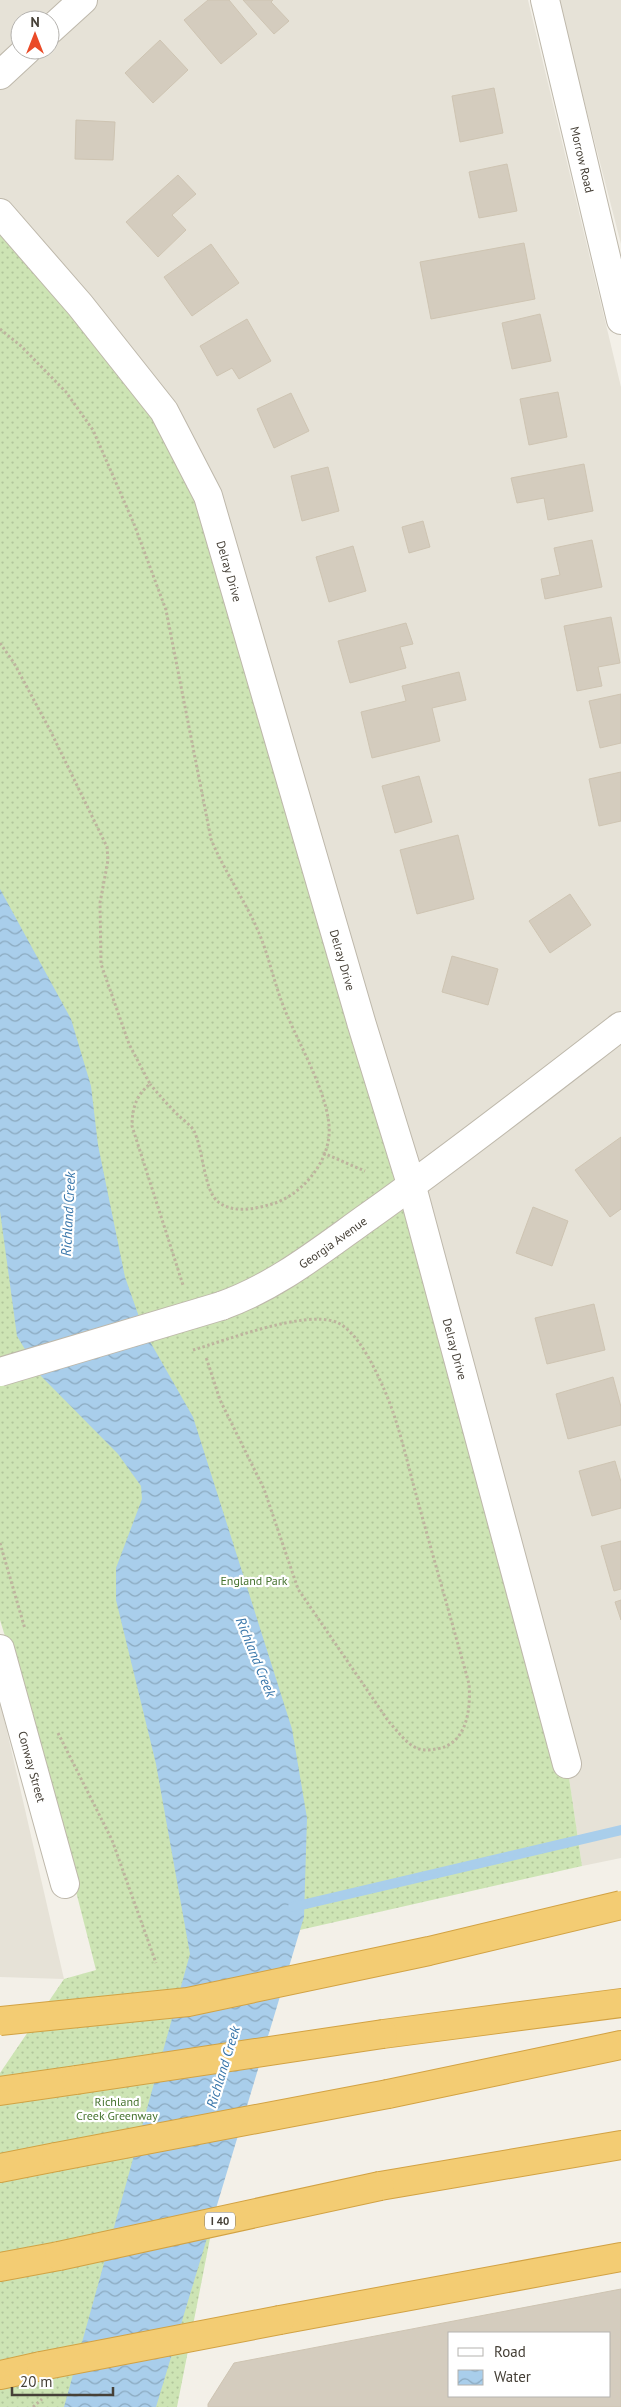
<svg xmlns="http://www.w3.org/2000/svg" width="621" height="2407" font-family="'PT Sans',sans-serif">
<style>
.residential{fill:#e6e2d7;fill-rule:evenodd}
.grass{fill:url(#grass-dots)}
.water{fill:url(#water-waves)}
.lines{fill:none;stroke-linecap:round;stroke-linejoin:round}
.stream{stroke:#a9ceeb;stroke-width:10}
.building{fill:#d4ccbe;stroke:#cec4b2;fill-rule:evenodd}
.minor-casing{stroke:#beb8ab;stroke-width:30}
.highway-casing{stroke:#d2a243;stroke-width:30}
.path{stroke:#beb49e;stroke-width:3;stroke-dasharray:2.5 2.5;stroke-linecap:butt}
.minor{stroke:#fff;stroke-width:28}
.highway{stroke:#f3cc73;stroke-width:28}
.minor-bridge-casing{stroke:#beb8ab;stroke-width:30;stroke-linecap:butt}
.highway-bridge-casing{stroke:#d2a243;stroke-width:30;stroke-linecap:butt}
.minor-bridge{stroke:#fff;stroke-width:28}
.highway-bridge{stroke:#f3cc73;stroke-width:28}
.labels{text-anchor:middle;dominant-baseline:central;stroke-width:4.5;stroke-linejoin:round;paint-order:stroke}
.shield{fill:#fff;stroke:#7e7973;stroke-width:1}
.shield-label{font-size:11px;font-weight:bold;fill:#464037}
.street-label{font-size:12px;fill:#464037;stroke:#fff}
.park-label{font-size:12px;fill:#46732f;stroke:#fff}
.water-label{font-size:14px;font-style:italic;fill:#3876aa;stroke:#fff}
</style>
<defs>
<pattern id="grass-dots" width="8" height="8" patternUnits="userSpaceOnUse" patternTransform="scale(1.25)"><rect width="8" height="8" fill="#cde4b4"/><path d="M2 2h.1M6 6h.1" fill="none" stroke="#b1c59b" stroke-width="1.8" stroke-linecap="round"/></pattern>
<pattern id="water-waves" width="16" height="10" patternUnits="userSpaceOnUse" patternTransform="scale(1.25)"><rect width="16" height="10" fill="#a9ceeb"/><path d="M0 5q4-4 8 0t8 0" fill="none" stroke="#8ba9bf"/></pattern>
</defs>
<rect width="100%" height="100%" fill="#f3f0e8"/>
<path class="residential" d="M0,0h528l93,387v1471l-39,8 -15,-102 -567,-1551zM20,20h30v30h-30z
M558,0h63v244z
M0,1701l64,278 -64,-2z"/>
<path class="grass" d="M0,213l188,241 379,1310 15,102 -313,71 -92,470h-177v-334l64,-94 32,-9 -57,-224 -39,-126z"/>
<path class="water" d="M0,889l71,130 20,67 7,59 27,132 19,54 49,86 99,312 15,89 -3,99 -148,490h-92l126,-453 -34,-190 -40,-164v-32l26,-69 -1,-13 -23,-32 -77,-78 -24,-40 -17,-125z"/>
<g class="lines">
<path class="stream" d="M293,1907l328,-77"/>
</g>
<path class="building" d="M208,0h21l28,34 -36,30 -37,-44z
M243,0h30l-2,2 18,19 -15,13z
M160,40l28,30 -35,33 -28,-30z
M494,88l9,45 -43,9 -8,-46z
M76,120l39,2 -2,38 -38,-1z
M507,164l10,47 -38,7 -10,-46z
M178,175l18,19 -24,21 14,15 -28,27 -32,-35z
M524,243l11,56 -104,20 -11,-57z
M211,244l28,39 -47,33 -28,-39z
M540,314l11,47 -39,8 -10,-46z
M247,319l24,42 -32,18 -7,-11 -15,8 -17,-30z
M558,392l9,45 -38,8 -9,-46z
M291,393l18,38 -35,17 -17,-39z
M584,464l9,47 -45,9 -4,-22 -27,5 -6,-25z
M328,467l11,44 -37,10 -11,-45z
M423,521l7,26 -21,6 -7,-26z
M592,540l10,47 -57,12 -4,-20 19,-4 -6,-27z
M353,546l13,45 -37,11 -13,-45z
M611,617l9,46 -22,4 4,19 -25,5 -13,-65z
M406,623l7,21 -13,3 6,21 -56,15 -12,-42z
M459,672l7,28 -34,8 8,33 -68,17 -11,-46 45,-11 -4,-15z
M621,694v49l-21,5 -11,-47z
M621,772v49l-22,5 -10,-47z
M419,776l13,46 -37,11 -13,-47z
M458,835l16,64 -57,15 -17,-64z
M570,894l21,31 -41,28 -21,-32z
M452,956l46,13 -10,36 -46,-13z
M621,1137v72l-11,8 -35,-47z
M533,1207l35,14 -16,45 -36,-13z
M594,1304l11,46 -58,14 -12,-46z
M613,1377l8,30v18l-53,14 -12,-45z
M615,1461l6,21v26l-29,8 -13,-45z
M621,1541v48l-7,2 -13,-45z
M621,1600v20l-6,-18z
M621,2289v118h-413v-3l26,-41zM450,2333h160v63h-160z"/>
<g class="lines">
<defs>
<g id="minor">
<path id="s1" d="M545,0l76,320"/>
<path d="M50,30l33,-30"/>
<path d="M0,75l27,-25"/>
<path id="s2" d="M0,213l80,92 84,106 44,85 154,529 50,162 155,577"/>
<path id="s3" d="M221,1306c56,-20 100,-56 148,-90 86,-61 169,-126 252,-190"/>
<path id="s4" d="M0,1649l65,235"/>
</g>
<path id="highway" d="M383,2034l238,-31
M0,2091l76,-11
M388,2094l233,-49
M0,2168l56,-11
M380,2186l241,-41
M0,2267l59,-11
M280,2320l341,-63
M0,2375l41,-9"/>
</defs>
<use href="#minor" class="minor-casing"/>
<use href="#highway" class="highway-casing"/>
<path class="path" d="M0,329l21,17 45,46 27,38 41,94 32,86 45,229c13,32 34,61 48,94 11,26 16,55 28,82 13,31 45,86 42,120 -2,30 -29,61 -57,69 -17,5 -40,10 -55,-3 -13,-12 -14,-52 -23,-70 -3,-6 -11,-11 -16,-16 -10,-10 -19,-20 -28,-31
M0,643l14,20 37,69 56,115 1,13 -8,43 1,61 28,80 21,40c-14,11 -18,25 -18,42l51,159
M323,1153l42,18
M193,1350c34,-10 111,-40 143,-28 22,9 39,47 48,67 15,34 23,73 33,109 17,62 35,124 52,186 2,25 -2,61 -33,65 -6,1 -13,2 -19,-1 -11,-4 -20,-18 -28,-26l-91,-133 -34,-100 -44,-89 -14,-43
M0,1543l25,86
M58,1733l54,107 44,123
M33,2407l9,-8"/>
<use href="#minor" class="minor"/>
<use href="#highway" class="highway"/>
<defs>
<path id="minor-bridge" d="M0,1372l221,-66"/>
<path id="highway-bridge" d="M0,2021l188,-19 241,-51 192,-46
M76,2080l307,-46
M56,2157l332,-63
M59,2256l321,-70
M41,2366l239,-46"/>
</defs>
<use href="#minor-bridge" class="minor-bridge-casing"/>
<use href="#highway-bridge" class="highway-bridge-casing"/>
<use href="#minor-bridge" class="minor-bridge"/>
<use href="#highway-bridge" class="highway-bridge"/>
</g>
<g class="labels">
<rect class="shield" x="205" y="2212.5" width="30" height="17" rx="4"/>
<g class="shield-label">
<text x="220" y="2221">I 40</text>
</g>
<g class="street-label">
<text stroke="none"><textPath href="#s1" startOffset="164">Morrow Road</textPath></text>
<text stroke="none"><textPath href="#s2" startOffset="431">Delray Drive</textPath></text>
<text stroke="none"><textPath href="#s2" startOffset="836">Delray Drive</textPath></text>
<text stroke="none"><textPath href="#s3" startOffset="129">Georgia Avenue</textPath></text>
<text stroke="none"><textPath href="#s2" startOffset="1241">Delray Drive</textPath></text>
<text stroke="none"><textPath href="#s4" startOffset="122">Conway Street</textPath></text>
</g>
<g class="park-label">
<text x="254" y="1580">England Park</text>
<text x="117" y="2101">Richland<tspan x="117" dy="14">Creek Greenway</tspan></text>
</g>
<g class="water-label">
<text transform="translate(68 1214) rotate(-87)">Richland Creek</text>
<text transform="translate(256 1657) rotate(68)">Richland Creek</text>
<text transform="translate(223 2067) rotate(-73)">Richland Creek</text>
</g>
</g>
<rect x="448" y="2332" width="162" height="65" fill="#ffffff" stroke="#b5b3af"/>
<rect x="458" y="2348" width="25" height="8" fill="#ffffff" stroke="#b5b3af"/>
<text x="494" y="2357" font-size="15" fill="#464037">Road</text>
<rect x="458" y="2370" width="25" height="15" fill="url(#water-waves)" stroke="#b5b3af"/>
<text x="494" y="2382" font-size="15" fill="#464037">Water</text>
<g transform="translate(35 35)"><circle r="24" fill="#ffffff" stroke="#b5b3af"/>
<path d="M0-4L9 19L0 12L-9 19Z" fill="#ea4b28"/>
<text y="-8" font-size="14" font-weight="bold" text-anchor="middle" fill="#464037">N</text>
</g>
<path d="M12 2387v8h101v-8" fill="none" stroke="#464037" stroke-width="2.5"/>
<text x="20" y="2387" font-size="15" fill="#464037" stroke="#ffffff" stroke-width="4" paint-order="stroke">20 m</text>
</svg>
